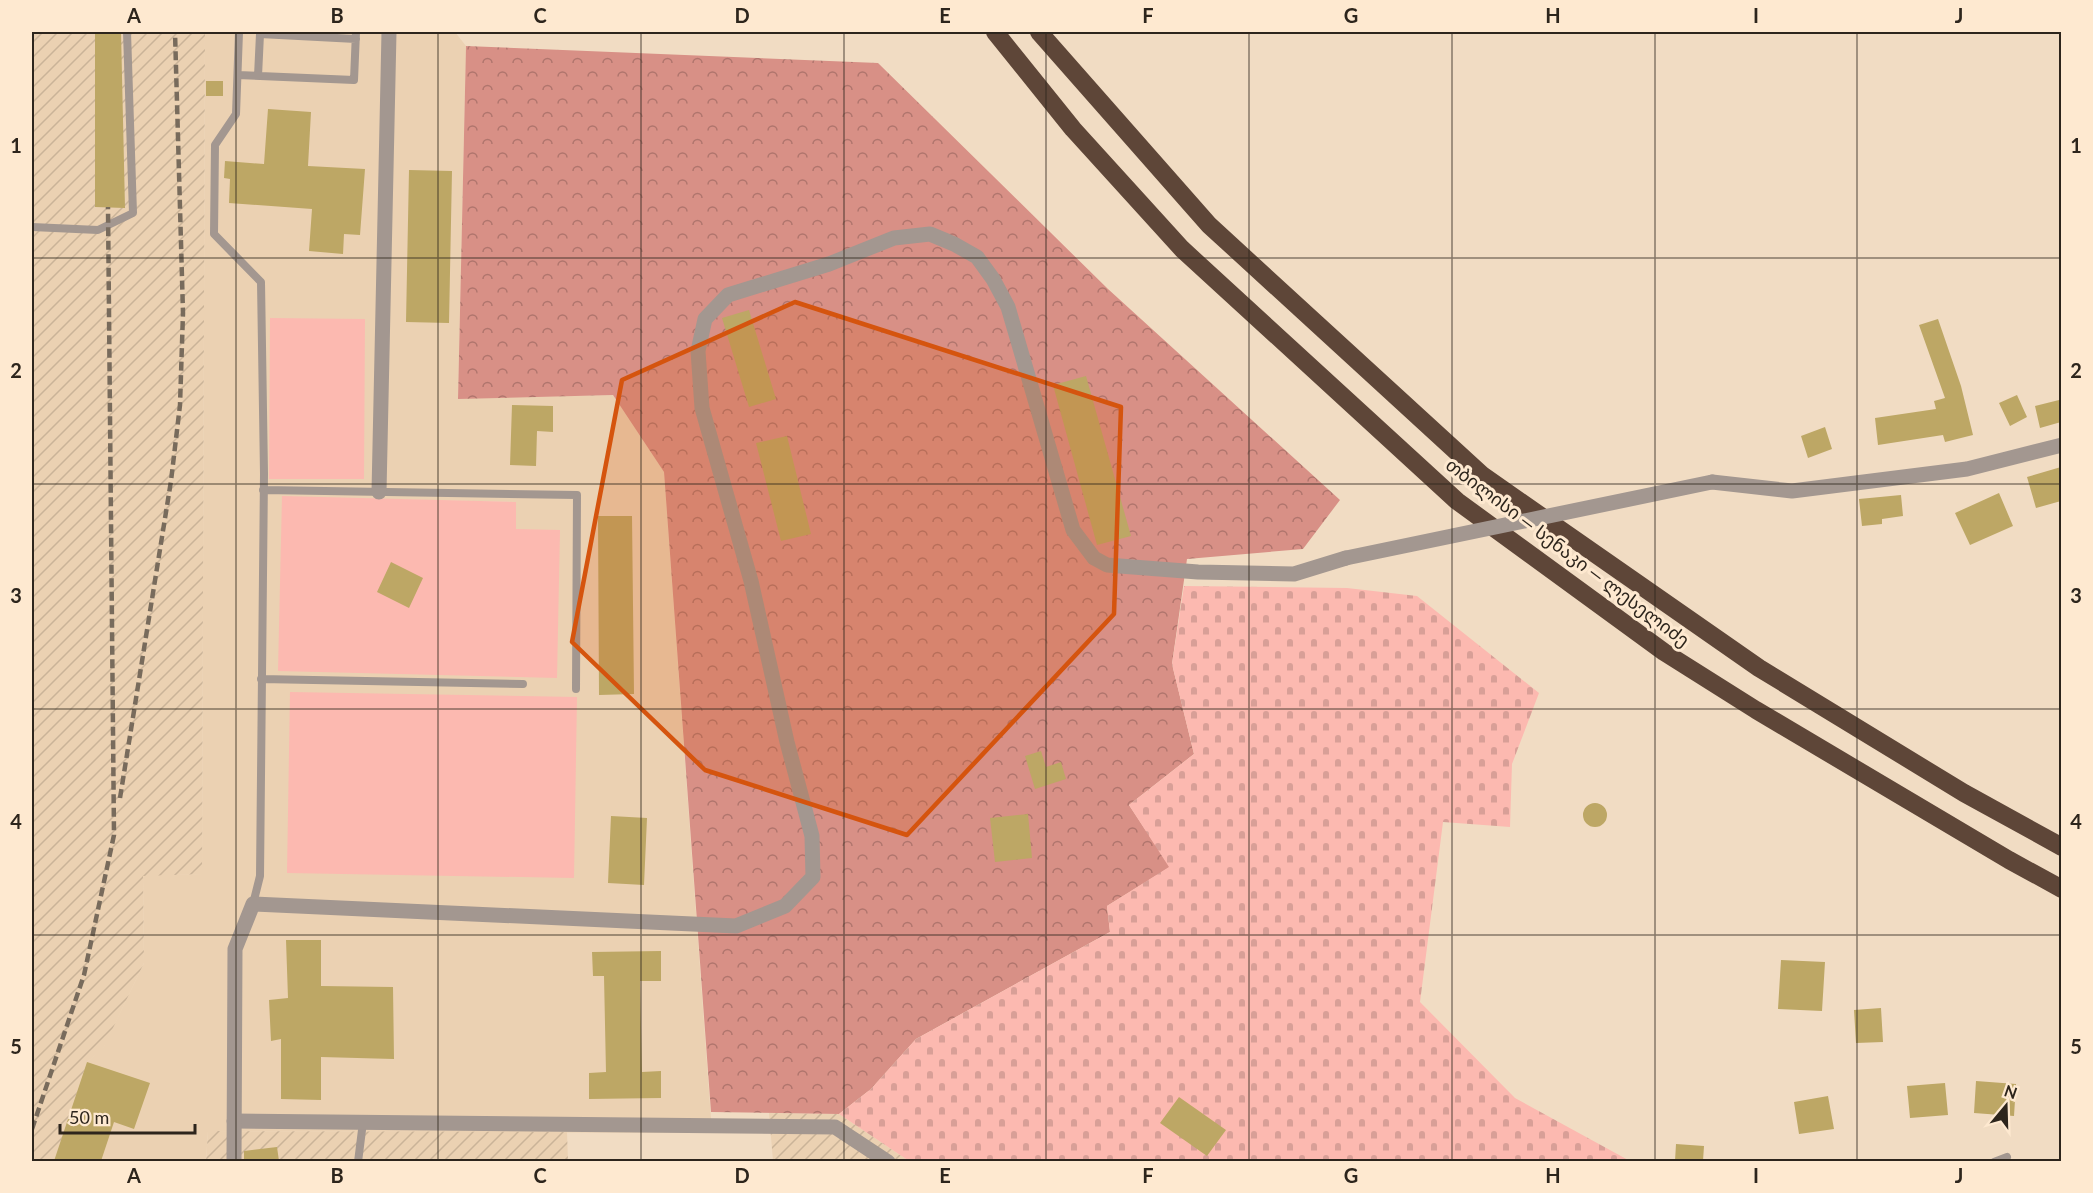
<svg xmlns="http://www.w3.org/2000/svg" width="2093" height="1193" font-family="Lato,'Noto Sans Georgian',sans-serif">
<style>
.built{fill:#ebd1b2;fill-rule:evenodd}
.industrial{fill:url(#industrial-furrows)}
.forest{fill:url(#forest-crowns)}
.cemetery{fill:url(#cemetery-stones)}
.green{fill:#fcb9b0}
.building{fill:#bda765}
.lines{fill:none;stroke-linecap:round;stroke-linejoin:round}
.service{stroke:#a39790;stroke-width:8}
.minor{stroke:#a39790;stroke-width:15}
.tertiary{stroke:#a39790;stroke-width:15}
.motorway{stroke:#5e4638;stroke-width:18}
.rail{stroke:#786b5c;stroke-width:4.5;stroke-dasharray:9 4.5;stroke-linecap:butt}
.tertiary-bridge{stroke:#a39790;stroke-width:15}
.marked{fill:#d5540e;fill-opacity:0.2;stroke:#d5540e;stroke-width:4.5;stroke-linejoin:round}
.grid{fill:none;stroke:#2d251c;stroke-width:1.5;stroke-opacity:0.55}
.labels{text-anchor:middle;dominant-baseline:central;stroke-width:6;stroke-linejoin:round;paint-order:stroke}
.street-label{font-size:18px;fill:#2d251c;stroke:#fee9d0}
.neatline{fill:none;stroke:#2d251c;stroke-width:2}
.grid-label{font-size:20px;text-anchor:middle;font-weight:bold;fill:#2d251c}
</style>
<defs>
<pattern id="industrial-furrows" width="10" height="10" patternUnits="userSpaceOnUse" patternTransform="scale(1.5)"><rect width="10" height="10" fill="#ebd1b2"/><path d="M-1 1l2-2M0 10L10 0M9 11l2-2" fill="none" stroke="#cab398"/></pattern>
<pattern id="forest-crowns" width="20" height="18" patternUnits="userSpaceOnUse" patternTransform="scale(1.5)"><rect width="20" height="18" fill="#d89086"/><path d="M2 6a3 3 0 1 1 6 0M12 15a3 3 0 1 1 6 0" fill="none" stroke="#b0756d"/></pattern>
<pattern id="cemetery-stones" width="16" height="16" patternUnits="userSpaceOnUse" patternTransform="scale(1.5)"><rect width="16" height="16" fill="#fcb9b0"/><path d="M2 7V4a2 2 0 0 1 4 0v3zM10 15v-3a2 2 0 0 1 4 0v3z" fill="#d89f97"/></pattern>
</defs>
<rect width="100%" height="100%" fill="#f1dcc3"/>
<path class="built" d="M205,32h250l11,14 -8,352 155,-3 51,77 48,661 -504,-2 -2,30 -152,1 33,-100 16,-14 41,-85 -1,-88 59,-1zM282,497l234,5 -1,27z"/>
<path class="industrial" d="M32,32h173l-3,842 -59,2 1,87 -41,86 -16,13 -33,100 -22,-1z
M769,1113l70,1 70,47h-136z
M208,1131l359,1 1,29 -362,1z"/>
<path class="forest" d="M466,46l412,17 230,226 232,211 -37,49 -116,10 -15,105 22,90 -65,51 41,62 -63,39 3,26 -194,107 -45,50 -32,25 -128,-2 -47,-640 -51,-77 -155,4z"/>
<path class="cemetery" d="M1184,586l163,2 70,8 122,97 -27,71 -2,63 -67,-5 -23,180 95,96 115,63h-721l-70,-47 32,-25 45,-50 194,-107 -3,-26 62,-39 -40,-62 65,-51 -22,-90z"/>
<path class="green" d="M270,318l95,1 -1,160h-95z
M282,496l234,6v27l44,1 -3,148 -279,-7z
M290,692l287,5 -3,181 -287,-5z"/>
<path class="building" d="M95,32h26l4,176 -30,-1z
M206,81h17v15h-17z
M268,109l43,3 -3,54 57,3 -5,66 -16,-1 -1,20 -34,-3 3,-42 -83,-6 1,-24 -6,-1 1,-17 39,3z
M409,170l43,1 -3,152 -43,-1z
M749,310l27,89 -27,8 -27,-89z
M1938,319l23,67 12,49 -28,7 -2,-7 -65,10 -3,-27 61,-9 -2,-8 11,-3 -26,-73z
M1086,376l45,160 -34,9 -44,-160z
M2017,395l10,22 -17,9 -11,-23z
M2059,400l2,22 -21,6 -5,-22z
M512,405l41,1v26l-16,-1 -1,35 -26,-1z
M1825,427l7,22 -24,9 -7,-22z
M787,436l24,98 -30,7 -25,-98z
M2061,467v34l-25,7 -9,-31z
M1999,493l14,33 -43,19 -15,-32z
M1901,495l2,21 -21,3v5l-20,2 -3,-27z
M598,516h34l2,178 -35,1z
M391,562l32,16 -14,30 -32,-16z
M1041,751l5,16 15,-5 5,17 -31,10 -10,-33z
M1583 815a12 12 0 1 1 24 0a12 12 0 1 1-24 0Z
M1028,814l4,44 -37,4 -5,-44z
M611,816l36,2 -3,67 -36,-2z
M286,940h35v46l72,1 1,72 -73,-2v43l-40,-1v-60l-10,2 -2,-41 19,-2z
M661,951v30h-21l2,91 19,-1v27l-72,1v-26l17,-1 -2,-96h-11l-1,-24z
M1781,960l44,2 -3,49 -44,-2z
M1881,1008l2,34 -27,1 -2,-33z
M87,1062l63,21 -16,46 -20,-7 -13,39h-47z
M1976,1081l40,3 -2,32 -40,-3z
M1945,1083l3,32 -38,3 -3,-32z
M1828,1096l6,33 -35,5 -5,-32z
M1179,1097l47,33 -19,26 -47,-33z
M1676,1144l28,2 -1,15h-28z
M277,1147l2,14h-35v-10z"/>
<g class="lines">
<path class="service" d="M239,32l-3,82 -21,31 -1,89 47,48 3,192 -4,402 -7,28
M260,32v2l96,5
M238,75l116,5 2,-48
M258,76l2,-42
M32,227l66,3 35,-17 -6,-181
M263,490l314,5 -1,194
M261,679l262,5
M358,1162l5,-40
M1994,1162l13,-5"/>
<path class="minor" d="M379,492l10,-460
M234,1121l601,6 53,35"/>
<path class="tertiary" d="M1712,482l80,9 175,-22 95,-24
M234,1162l1,-213 18,-45 483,22 49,-20 28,-29 -1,-41 -25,-94 -36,-161 -49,-173 -4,-57 7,-32 23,-24 101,-31 65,-26 36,-4 24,10 23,13 16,22 15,28 65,223 21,28 13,7 91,7 96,2 52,-16"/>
<path class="motorway" d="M995,32l78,97 109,120 275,252 207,151 92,58 253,150 53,29
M1039,32l170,193 273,250 277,193 205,125 98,54"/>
<path class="rail" d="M120,798l51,-317 9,-76 3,-92 -8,-281
M32,1129l52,-154 30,-140 -6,-628"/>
<path class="tertiary-bridge" d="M1346,558l366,-76"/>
</g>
<path class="marked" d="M795,302l326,105 -7,207 -207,221 -202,-65 -133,-128 50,-262z"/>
<path class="grid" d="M236,32v1130M438,32v1130M641,32v1130M844,32v1130M1046,32v1130M1249,32v1130M1452,32v1130M1655,32v1130M1857,32v1130M32,258h2030M32,484h2030M32,709h2030M32,935h2030"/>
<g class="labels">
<g class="street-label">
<text transform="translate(1568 552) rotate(37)">თბილისი — სენაკი — ლესელიძე</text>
</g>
</g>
<rect width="2093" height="1193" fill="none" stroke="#fee9d0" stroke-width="66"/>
<g transform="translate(2006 1106) rotate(19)" stroke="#fee9d0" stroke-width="4.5" paint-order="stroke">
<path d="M0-4.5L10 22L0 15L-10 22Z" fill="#2d251c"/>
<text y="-9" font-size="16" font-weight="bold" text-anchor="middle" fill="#2d251c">N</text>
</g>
<path d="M60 1124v9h135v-9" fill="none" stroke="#2d251c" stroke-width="3"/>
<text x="69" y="1124" font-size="18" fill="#2d251c" stroke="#fee9d0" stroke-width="4.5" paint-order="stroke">50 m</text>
<rect x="33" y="33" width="2027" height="1127" class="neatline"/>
<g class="grid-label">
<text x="134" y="23">A</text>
<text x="337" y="23">B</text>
<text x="540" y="23">C</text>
<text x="742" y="23">D</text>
<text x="945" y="23">E</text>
<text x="1148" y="23">F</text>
<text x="1351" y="23">G</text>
<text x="1553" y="23">H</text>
<text x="1756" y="23">I</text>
<text x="1959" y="23">J</text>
<text x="16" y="153">1</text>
<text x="2076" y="153">1</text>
<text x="16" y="378">2</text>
<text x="2076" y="378">2</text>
<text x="16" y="603">3</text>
<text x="2076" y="603">3</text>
<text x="16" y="829">4</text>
<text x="2076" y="829">4</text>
<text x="16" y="1054">5</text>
<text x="2076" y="1054">5</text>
<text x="134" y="1183">A</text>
<text x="337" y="1183">B</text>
<text x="540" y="1183">C</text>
<text x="742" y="1183">D</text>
<text x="945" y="1183">E</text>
<text x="1148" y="1183">F</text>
<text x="1351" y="1183">G</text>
<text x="1553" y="1183">H</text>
<text x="1756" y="1183">I</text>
<text x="1959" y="1183">J</text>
</g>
</svg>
